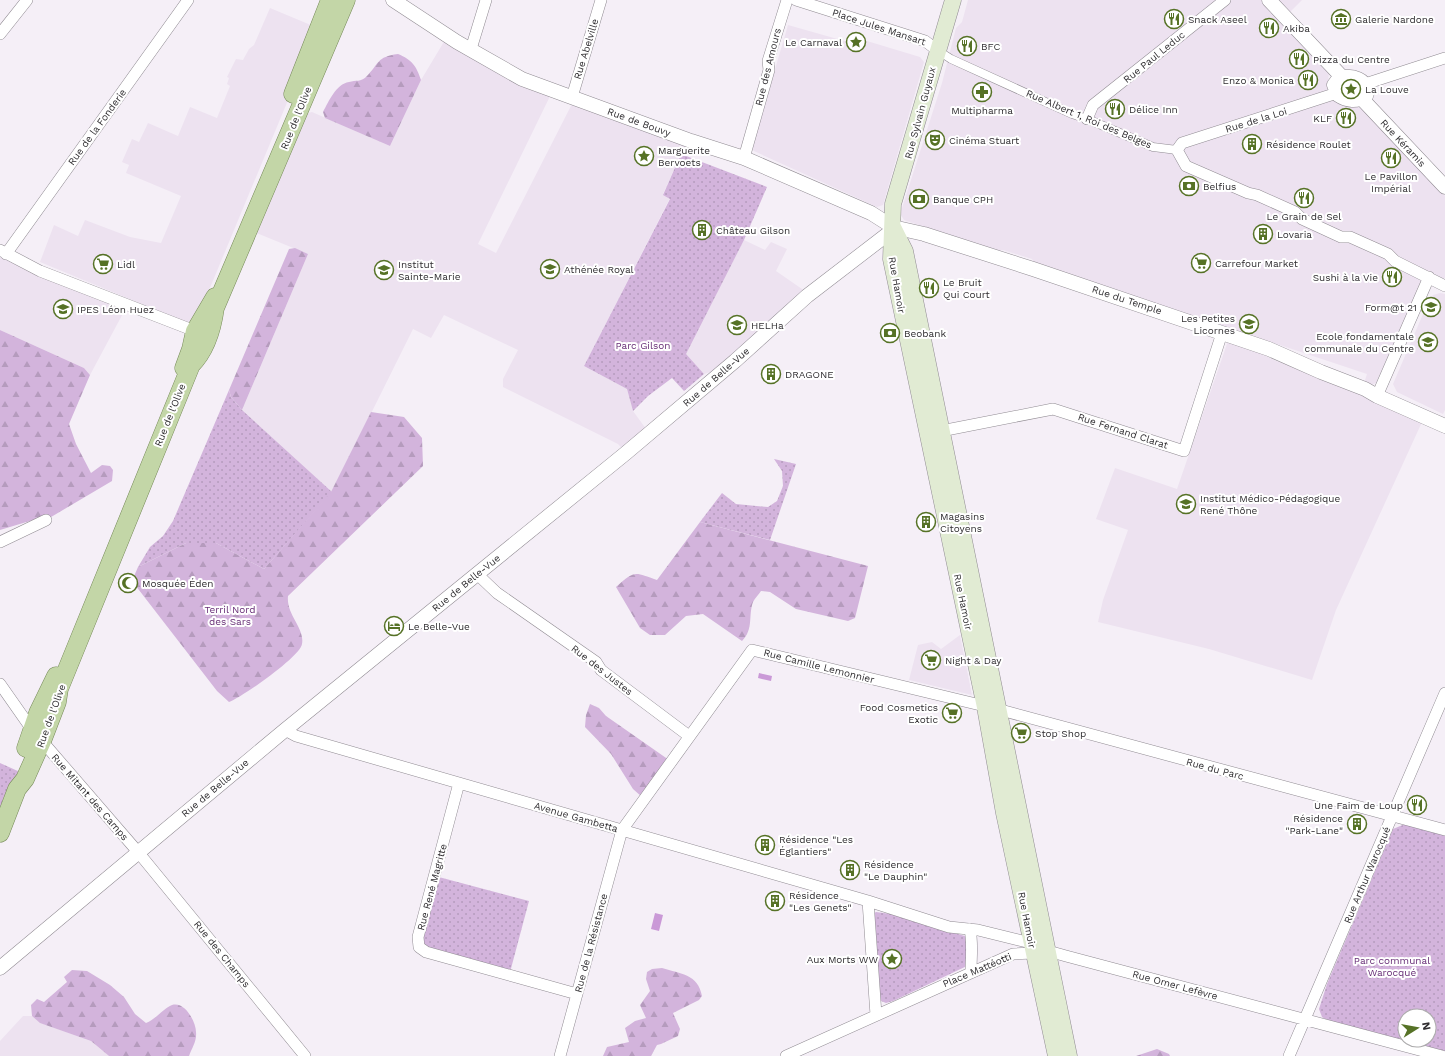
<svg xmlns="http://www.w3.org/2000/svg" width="1445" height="1056" font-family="'Work Sans',sans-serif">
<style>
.built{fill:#ede2f0}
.grass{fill:url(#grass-dots);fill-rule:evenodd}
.forest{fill:url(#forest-firs)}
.water{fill:#ca99d7}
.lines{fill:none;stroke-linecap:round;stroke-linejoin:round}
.pedestrian-casing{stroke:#908b92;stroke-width:9}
.minor-casing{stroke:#908b92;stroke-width:12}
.tertiary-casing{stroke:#908b92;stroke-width:15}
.secondary-casing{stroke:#908b92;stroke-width:17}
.primary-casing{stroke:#758958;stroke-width:19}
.pedestrian{stroke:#fff;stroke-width:8}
.minor{stroke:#fff;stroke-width:11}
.tertiary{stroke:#fff;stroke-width:14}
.secondary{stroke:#e1ebd3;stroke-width:16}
.primary{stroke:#c3d6a7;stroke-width:18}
.labels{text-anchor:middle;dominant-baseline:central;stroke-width:4;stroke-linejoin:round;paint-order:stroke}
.poi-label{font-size:10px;fill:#2f2d30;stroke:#fff;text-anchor:start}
.street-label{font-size:10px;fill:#2f2d30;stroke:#fff}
.park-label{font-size:10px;fill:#662c75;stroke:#fff}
</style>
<defs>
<pattern id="grass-dots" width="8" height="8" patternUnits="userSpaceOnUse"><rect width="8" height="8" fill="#d3b4dc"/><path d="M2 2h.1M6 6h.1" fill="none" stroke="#b59bbd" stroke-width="1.8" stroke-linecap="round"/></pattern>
<pattern id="forest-firs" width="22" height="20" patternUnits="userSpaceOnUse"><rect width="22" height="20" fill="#d3b4dc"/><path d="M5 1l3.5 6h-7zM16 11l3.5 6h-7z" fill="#b59bbd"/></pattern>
</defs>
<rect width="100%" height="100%" fill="#f5eff7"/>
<path class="built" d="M968,0h293l68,72 -2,20 38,17 80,87v82h-21l-48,105 -5,2 -7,-2 3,-9 -332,-110 -3,-5 -29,-9 -7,1 -92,-31 -3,-5 1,-7 40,-125 14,-55 6,-6z
M1277,0h25l-13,13z
M270,8l48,20 -121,291 -3,3h-9l-145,-60 14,-37 24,11 7,-16 45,17 31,6 20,-47 -55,-23 3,-8 -7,-3 10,-23 7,3 9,-19 30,13 12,-29 27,11 13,-32 -3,-2 2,-6 -2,-1 9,-18 7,1 6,-11 5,-4z
M788,25l67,19 2,-6 63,19 4,5 -41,143 -6,2 -123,-56 -2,-3z
M448,35l105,55 -75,154 18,9 79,-155 116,43 -7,14 -3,-1 -18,40 7,4 -86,168 43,23 6,22 16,22 -23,20 -8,-9 -115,-57v-8l15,-29 -74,-35 -13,23 -18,-9 -81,163 -90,-82 66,-156 -49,-20h-13l50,-118 16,-4 78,34 31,-66z
M744,240l21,10 6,-8 16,7 -11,22 26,18 5,7 -79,70 -24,8 -19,-20z
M0,250l128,54 -38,71 -6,-7 -84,-38z
M1440,293l5,1v116l-2,4 -46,-22 -4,-8 36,-84 4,-5z
M1228,341l30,11 18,9 60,20 86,41 -86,188 -24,70 -103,-31 -111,-27 5,-22 25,-70 -32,-11 19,-51 62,21z
M960,635l12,60 -63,-15 9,-35 14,-3 9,7z
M23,1016h9l9,7 50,18 18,15h-109v-15z"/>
<path class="grass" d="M681,154l86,33 -23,53 -58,114 18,20 -20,17 -12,-13 -24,18 -15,15 -6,-22 -43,-23 86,-167 -7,-4z
M229,390l2,7 11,13 90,82 -68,77 -48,-26h-30l-48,24 12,-20 13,-11 10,-15z
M774,459l22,5 -26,76 -70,-18 22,-29 14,11 32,3 9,-6 6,-15 -1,-15z
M0,763l20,9 -20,47z
M1405,824l40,11v217l-115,-30 -8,-5 -3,-8 8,-25 66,-155zM1405,1016h24v24h-24z
M435,876l94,25 -20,75 -83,-24 -8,-9z
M876,912l15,2 77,23 1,28 -76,36 -7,2 -5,-2 -3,-4 -5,-83z"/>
<path class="forest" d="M398,54c14,6 18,11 23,26l-31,66 -65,-28 -2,-6c6,-11 13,-28 26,-30 7,-2 12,0 17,-5 14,-14 10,-20 32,-23z
M295,248l13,6 -66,156 -11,-13 -2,-7 60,-141z
M0,330l84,38 6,7 -21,49 7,20 15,29 11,-8 8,1 3,4 -1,11 -66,39 -3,-3 -43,13z
M371,412l33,5 18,21 1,28 -135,130c-2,19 17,32 14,48 -1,12 -61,54 -73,58l-12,-11 -85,-110 6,-14 48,-24h30l48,26 67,-77z
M700,522l168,44 -13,52 -7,3 -52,-12 -26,-17 -9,-1c-2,3 -6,7 -8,11 -5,14 1,27 -11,39l-39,-27 -17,2 -21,19h-15l-10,-7 -24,-41c19,-17 18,-15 41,-7z
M590,704l9,4 7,8 63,44 -27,37 -9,-8 -22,-35 -26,-27 1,-12z
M662,968c19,6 36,6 40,28l-3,4 -26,13 7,16 -2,7 -17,8 -4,1 -6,11h-48l4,-9 22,-5 -4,-14 10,-7 11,-3 -6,-13 10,-14 -4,-12 1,-7 5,-3z
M72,970l15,1 23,14 14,12 11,17 11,9c10,-4 18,-15 26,-18 13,-4 24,17 24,27 1,9 -4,16 -7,24h-80l-18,-15 -51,-18 -8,-7 -1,-11 6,-6 7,3 23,-20 -3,-5z
M1157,1049l12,5 1,2h-34z"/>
<path class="water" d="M759,673l13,3 -1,5 -13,-3z
M655,913l8,2 -4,16 -8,-2z"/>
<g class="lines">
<defs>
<path id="pedestrian" d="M937,50l14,9 121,55 15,5 66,28 24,3"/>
<path id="minor" d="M796,0l129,41 12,9
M0,34l27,-34
M471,49l15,-49
M1365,84l80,-26
M1337,93l-155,50 -5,7 9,16 62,27 9,2 38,17 7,7 39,18h9l38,17 7,7 50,25
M572,97l29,-97
M1087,119l6,-14 132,-105
M744,158l25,-88 -1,-9 19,-61
M0,250l40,21 155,60 3,4
M6,254l182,-254
M1377,396l52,-119
M941,431l112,-22 131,42 38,-118
M0,542l46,-22
M477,574l20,19 99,69 5,8 88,66
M0,684l33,47
M285,730l11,6 572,165 81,26 29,3 53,13 10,6 25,7 376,100
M42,741l96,111 167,204
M459,783l-41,154 1,10 7,5 151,42
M868,901l8,114
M970,929c3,15 1,28 1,43
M560,1056l62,-226 130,-180 245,59 448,121
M786,1056l227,-102 20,-1 6,-3
M1289,1056l156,-363"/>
<path id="tertiary" d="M393,0l64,42 65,37 169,62 53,17 127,55 22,14 31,7 109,35 236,80 52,23 44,17 12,7 68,30
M1269,0l73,77
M1344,77c10,-1 20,2 24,13l-2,6c-9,6 -19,5 -28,-1l-4,-10 3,-4z
M1362,99l83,88
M0,968l285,-238 341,-277 109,-92 72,-65 82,-63"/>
<path id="secondary" d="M953,0l-60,204 -2,55 94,448 19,106 52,243
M893,227l12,24 164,805"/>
<path id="primary" d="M293,94l37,-94
M184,368l7,-19 4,-18 20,-34
M26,748l12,-35 18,-37
M0,833l17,-44 8,-10 17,-38 15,-39 2,-13 132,-324c15,-15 21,-35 24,-57l131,-308"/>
</defs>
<use href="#pedestrian" class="pedestrian-casing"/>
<use href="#minor" class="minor-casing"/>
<use href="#tertiary" class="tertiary-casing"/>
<use href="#secondary" class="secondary-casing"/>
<use href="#primary" class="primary-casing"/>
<use href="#pedestrian" class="pedestrian"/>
<use href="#minor" class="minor"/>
<use href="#tertiary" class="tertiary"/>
<use href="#secondary" class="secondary"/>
<use href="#primary" class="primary"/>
</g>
<defs>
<symbol id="restaurant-ring" viewBox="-11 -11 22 22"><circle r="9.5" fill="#fff" stroke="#567226" stroke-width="1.5"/><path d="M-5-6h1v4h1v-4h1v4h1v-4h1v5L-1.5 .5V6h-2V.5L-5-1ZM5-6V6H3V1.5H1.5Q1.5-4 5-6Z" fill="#567226"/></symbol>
<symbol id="museum-ring" viewBox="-11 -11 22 22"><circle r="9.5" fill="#fff" stroke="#567226" stroke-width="1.5"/><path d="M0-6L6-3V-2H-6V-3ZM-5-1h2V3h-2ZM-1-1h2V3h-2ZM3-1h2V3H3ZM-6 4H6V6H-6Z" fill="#567226"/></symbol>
<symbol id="sight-ring" viewBox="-11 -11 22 22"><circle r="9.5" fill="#fff" stroke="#567226" stroke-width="1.5"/><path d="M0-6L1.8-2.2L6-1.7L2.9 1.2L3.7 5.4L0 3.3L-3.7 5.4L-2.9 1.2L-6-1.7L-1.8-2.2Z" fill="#567226"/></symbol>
<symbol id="pharmacy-ring" viewBox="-11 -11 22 22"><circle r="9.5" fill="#fff" stroke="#567226" stroke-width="1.5"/><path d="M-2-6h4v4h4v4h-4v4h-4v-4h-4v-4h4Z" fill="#567226"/></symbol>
<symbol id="theatre-ring" viewBox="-11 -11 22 22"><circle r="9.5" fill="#fff" stroke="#567226" stroke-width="1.5"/><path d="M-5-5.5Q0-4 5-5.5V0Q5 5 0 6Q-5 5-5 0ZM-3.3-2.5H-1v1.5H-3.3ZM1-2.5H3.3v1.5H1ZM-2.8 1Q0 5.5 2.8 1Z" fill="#567226"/></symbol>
<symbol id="building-ring" viewBox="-11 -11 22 22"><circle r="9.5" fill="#fff" stroke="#567226" stroke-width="1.5"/><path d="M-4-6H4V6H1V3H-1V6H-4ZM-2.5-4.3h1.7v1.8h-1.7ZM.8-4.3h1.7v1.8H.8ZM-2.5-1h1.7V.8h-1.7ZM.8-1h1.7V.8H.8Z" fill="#567226"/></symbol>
<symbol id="bank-ring" viewBox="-11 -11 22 22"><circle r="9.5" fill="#fff" stroke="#567226" stroke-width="1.5"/><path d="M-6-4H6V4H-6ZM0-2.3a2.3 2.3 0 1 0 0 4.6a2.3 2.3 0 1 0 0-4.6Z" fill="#567226"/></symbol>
<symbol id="supermarket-ring" viewBox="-11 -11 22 22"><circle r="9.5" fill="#fff" stroke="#567226" stroke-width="1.5"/><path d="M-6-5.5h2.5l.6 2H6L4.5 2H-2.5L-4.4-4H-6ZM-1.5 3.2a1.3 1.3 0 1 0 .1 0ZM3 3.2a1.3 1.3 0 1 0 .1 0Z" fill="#567226"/></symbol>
<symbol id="school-ring" viewBox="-11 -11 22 22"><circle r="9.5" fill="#fff" stroke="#567226" stroke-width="1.5"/><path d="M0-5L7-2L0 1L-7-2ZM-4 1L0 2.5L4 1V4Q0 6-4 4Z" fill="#567226"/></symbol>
<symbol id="university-ring" viewBox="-11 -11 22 22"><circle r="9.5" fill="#fff" stroke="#567226" stroke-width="1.5"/><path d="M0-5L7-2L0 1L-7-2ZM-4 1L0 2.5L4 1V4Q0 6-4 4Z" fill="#567226"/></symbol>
<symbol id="mosque-ring" viewBox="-11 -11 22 22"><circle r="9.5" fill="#fff" stroke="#567226" stroke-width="1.5"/><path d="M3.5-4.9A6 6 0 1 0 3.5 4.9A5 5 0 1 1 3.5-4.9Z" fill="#567226"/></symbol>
<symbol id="hotel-ring" viewBox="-11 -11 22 22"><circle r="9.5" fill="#fff" stroke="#567226" stroke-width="1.5"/><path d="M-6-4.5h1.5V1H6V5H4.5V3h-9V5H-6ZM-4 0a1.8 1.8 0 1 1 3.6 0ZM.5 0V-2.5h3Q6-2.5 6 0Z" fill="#567226"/></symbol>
</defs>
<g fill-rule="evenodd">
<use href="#restaurant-ring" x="1163" y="8" width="22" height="22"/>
<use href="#museum-ring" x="1330" y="8" width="22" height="22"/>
<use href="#restaurant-ring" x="1258" y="17" width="22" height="22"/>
<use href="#sight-ring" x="845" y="31" width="22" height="22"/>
<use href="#restaurant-ring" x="956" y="35" width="22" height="22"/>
<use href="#restaurant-ring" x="1288" y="48" width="22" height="22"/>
<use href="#restaurant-ring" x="1297" y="69" width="22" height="22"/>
<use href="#sight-ring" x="1340" y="78" width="22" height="22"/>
<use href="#pharmacy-ring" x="971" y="81" width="22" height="22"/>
<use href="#restaurant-ring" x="1104" y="98" width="22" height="22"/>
<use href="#restaurant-ring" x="1335" y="107" width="22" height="22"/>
<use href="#theatre-ring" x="924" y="129" width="22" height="22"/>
<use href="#building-ring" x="1241" y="133" width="22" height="22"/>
<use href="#sight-ring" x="633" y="145" width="22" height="22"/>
<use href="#restaurant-ring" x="1380" y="147" width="22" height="22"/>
<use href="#bank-ring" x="1178" y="175" width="22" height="22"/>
<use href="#restaurant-ring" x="1293" y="187" width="22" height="22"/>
<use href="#bank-ring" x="908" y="188" width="22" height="22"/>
<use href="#building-ring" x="691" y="219" width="22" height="22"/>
<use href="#building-ring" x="1252" y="223" width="22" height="22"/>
<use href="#supermarket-ring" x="1190" y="252" width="22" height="22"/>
<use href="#supermarket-ring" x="92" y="253" width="22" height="22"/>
<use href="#school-ring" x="539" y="258" width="22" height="22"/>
<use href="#school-ring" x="373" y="259" width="22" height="22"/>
<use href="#restaurant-ring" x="1381" y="266" width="22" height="22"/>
<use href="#restaurant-ring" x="918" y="277" width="22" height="22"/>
<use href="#school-ring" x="1420" y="296" width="22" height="22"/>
<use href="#school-ring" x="52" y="298" width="22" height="22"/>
<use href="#school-ring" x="1238" y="313" width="22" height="22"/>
<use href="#university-ring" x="726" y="314" width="22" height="22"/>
<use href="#bank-ring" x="879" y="322" width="22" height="22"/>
<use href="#school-ring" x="1417" y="331" width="22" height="22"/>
<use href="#building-ring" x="760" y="363" width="22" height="22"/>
<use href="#school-ring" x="1175" y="493" width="22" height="22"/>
<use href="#building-ring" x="915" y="511" width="22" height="22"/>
<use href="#mosque-ring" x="117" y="572" width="22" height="22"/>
<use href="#hotel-ring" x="383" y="615" width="22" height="22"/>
<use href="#supermarket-ring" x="920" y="649" width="22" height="22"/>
<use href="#supermarket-ring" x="941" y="702" width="22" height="22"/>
<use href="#supermarket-ring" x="1010" y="722" width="22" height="22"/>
<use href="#restaurant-ring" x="1406" y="794" width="22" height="22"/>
<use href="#building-ring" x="1346" y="813" width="22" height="22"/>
<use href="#building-ring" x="754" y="834" width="22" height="22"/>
<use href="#building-ring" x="839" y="859" width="22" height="22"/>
<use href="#building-ring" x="764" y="890" width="22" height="22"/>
<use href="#sight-ring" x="881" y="948" width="22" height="22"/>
</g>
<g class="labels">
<g class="poi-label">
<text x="1188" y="19">Snack Aseel</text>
<text x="1355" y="19">Galerie Nardone</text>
<text x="1283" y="28">Akiba</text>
<text x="842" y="42" text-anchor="end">Le Carnaval</text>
<text x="981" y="46">BFC</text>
<text x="1313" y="59">Pizza du Centre</text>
<text x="1294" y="80" text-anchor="end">Enzo &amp; Monica</text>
<text x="1365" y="89">La Louve</text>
<text x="1129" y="109">Délice Inn</text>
<text x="982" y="110" text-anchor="middle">Multipharma</text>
<text x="1332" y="118" text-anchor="end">KLF</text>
<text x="949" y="140">Cinéma Stuart</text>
<text x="1266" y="144">Résidence Roulet</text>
<text x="658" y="150">Marguerite<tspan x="658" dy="12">Bervoets</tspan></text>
<text x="1391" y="176" text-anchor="middle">Le Pavillon<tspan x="1391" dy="12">Impérial</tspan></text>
<text x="1203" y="186">Belfius</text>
<text x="933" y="199">Banque CPH</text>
<text x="1304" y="216" text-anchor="middle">Le Grain de Sel</text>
<text x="716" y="230">Château Gilson</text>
<text x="1277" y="234">Lovaria</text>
<text x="1215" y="263">Carrefour Market</text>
<text x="117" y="264">Lidl</text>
<text x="398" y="264">Institut<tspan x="398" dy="12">Sainte-Marie</tspan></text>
<text x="564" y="269">Athénée Royal</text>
<text x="1378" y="277" text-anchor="end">Sushi à la Vie</text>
<text x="943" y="282">Le Bruit<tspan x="943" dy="12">Qui Court</tspan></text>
<text x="1417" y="307" text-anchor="end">Form@t 21</text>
<text x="77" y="309">IPES Léon Huez</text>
<text x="1235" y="318" text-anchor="end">Les Petites<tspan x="1235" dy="12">Licornes</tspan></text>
<text x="751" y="325">HELHa</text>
<text x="904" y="333">Beobank</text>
<text x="1414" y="336" text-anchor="end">Ecole fondamentale<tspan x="1414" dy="12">communale du Centre</tspan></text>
<text x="785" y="374">DRAGONE</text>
<text x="1200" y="498">Institut Médico-Pédagogique<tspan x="1200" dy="12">René Thône</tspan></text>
<text x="940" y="516">Magasins<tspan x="940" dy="12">Citoyens</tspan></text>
<text x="142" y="583">Mosquée Éden</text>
<text x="408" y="626">Le Belle-Vue</text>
<text x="945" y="660">Night &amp; Day</text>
<text x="938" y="707" text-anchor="end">Food Cosmetics<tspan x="938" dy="12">Exotic</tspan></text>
<text x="1035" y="733">Stop Shop</text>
<text x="1403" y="805" text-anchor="end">Une Faim de Loup</text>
<text x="1343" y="818" text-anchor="end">Résidence<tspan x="1343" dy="12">"Park-Lane"</tspan></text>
<text x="779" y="839">Résidence "Les<tspan x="779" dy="12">Églantiers"</tspan></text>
<text x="864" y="864">Résidence<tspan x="864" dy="12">"Le Dauphin"</tspan></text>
<text x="789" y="895">Résidence<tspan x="789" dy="12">"Les Genets"</tspan></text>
<text x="878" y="959" text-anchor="end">Aux Morts WW</text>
</g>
<g class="street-label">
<text transform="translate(879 27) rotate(18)">Place Jules Mansart</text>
<text transform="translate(586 49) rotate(-73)">Rue Abelville</text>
<text transform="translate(1154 57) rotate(-39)">Rue Paul Leduc</text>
<text transform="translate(768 67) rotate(-76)">Rue des Amours</text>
<text transform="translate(920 113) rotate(-75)">Rue Sylvain Guyaux</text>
<text transform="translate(296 118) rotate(-68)">Rue de l'Olive</text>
<text transform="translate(1089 119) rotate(23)">Rue Albert 1, Roi des Belges</text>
<text transform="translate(1256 120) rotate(-17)">Rue de la Loi</text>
<text transform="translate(639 122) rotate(20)">Rue de Bouvy</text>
<text transform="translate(97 127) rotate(-54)">Rue de la Fonderie</text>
<text transform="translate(1403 143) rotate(47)">Rue Kéramis</text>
<text transform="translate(897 285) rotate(80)">Rue Hamoir</text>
<text transform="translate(1127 300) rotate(18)">Rue du Temple</text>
<text transform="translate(716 377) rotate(-41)">Rue de Belle-Vue</text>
<text transform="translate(170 415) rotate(-68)">Rue de l'Olive</text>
<text transform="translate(1123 431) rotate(18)">Rue Fernand Clarat</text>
<text transform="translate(466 583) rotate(-39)">Rue de Belle-Vue</text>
<text transform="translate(963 602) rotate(78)">Rue Hamoir</text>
<text transform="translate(819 666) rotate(14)">Rue Camille Lemonnier</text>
<text transform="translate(602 670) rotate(38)">Rue des Justes</text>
<text transform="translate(51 716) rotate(-70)">Rue de l'Olive</text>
<text transform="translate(1215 769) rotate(15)">Rue du Parc</text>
<text transform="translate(215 788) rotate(-40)">Rue de Belle-Vue</text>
<text transform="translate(90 797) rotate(49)">Rue Mitant des Camps</text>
<text transform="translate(576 817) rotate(16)">Avenue Gambetta</text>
<text transform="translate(1367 875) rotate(-67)">Rue Arthur Warocqué</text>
<text transform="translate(432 887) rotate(-75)">Rue René Magritte</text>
<text transform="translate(1027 920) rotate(79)">Rue Hamoir</text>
<text transform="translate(591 943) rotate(-75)">Rue de la Résistance</text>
<text transform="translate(222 954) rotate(51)">Rue des Champs</text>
<text transform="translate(977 970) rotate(-23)">Place Mattéotti</text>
<text transform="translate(1175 985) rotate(15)">Rue Omer Lefèvre</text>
</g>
<g class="park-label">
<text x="643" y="345">Parc Gilson</text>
<text x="230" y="609">Terril Nord<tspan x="230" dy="12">des Sars</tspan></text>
<text x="1392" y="960">Parc communal<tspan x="1392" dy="12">Warocqué</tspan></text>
</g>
</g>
<g transform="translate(1417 1028) rotate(79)"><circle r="19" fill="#ffffff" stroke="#acabac"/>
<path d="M0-3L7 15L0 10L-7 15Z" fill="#567226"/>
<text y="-6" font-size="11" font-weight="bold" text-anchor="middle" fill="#2f2d30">N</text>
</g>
</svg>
